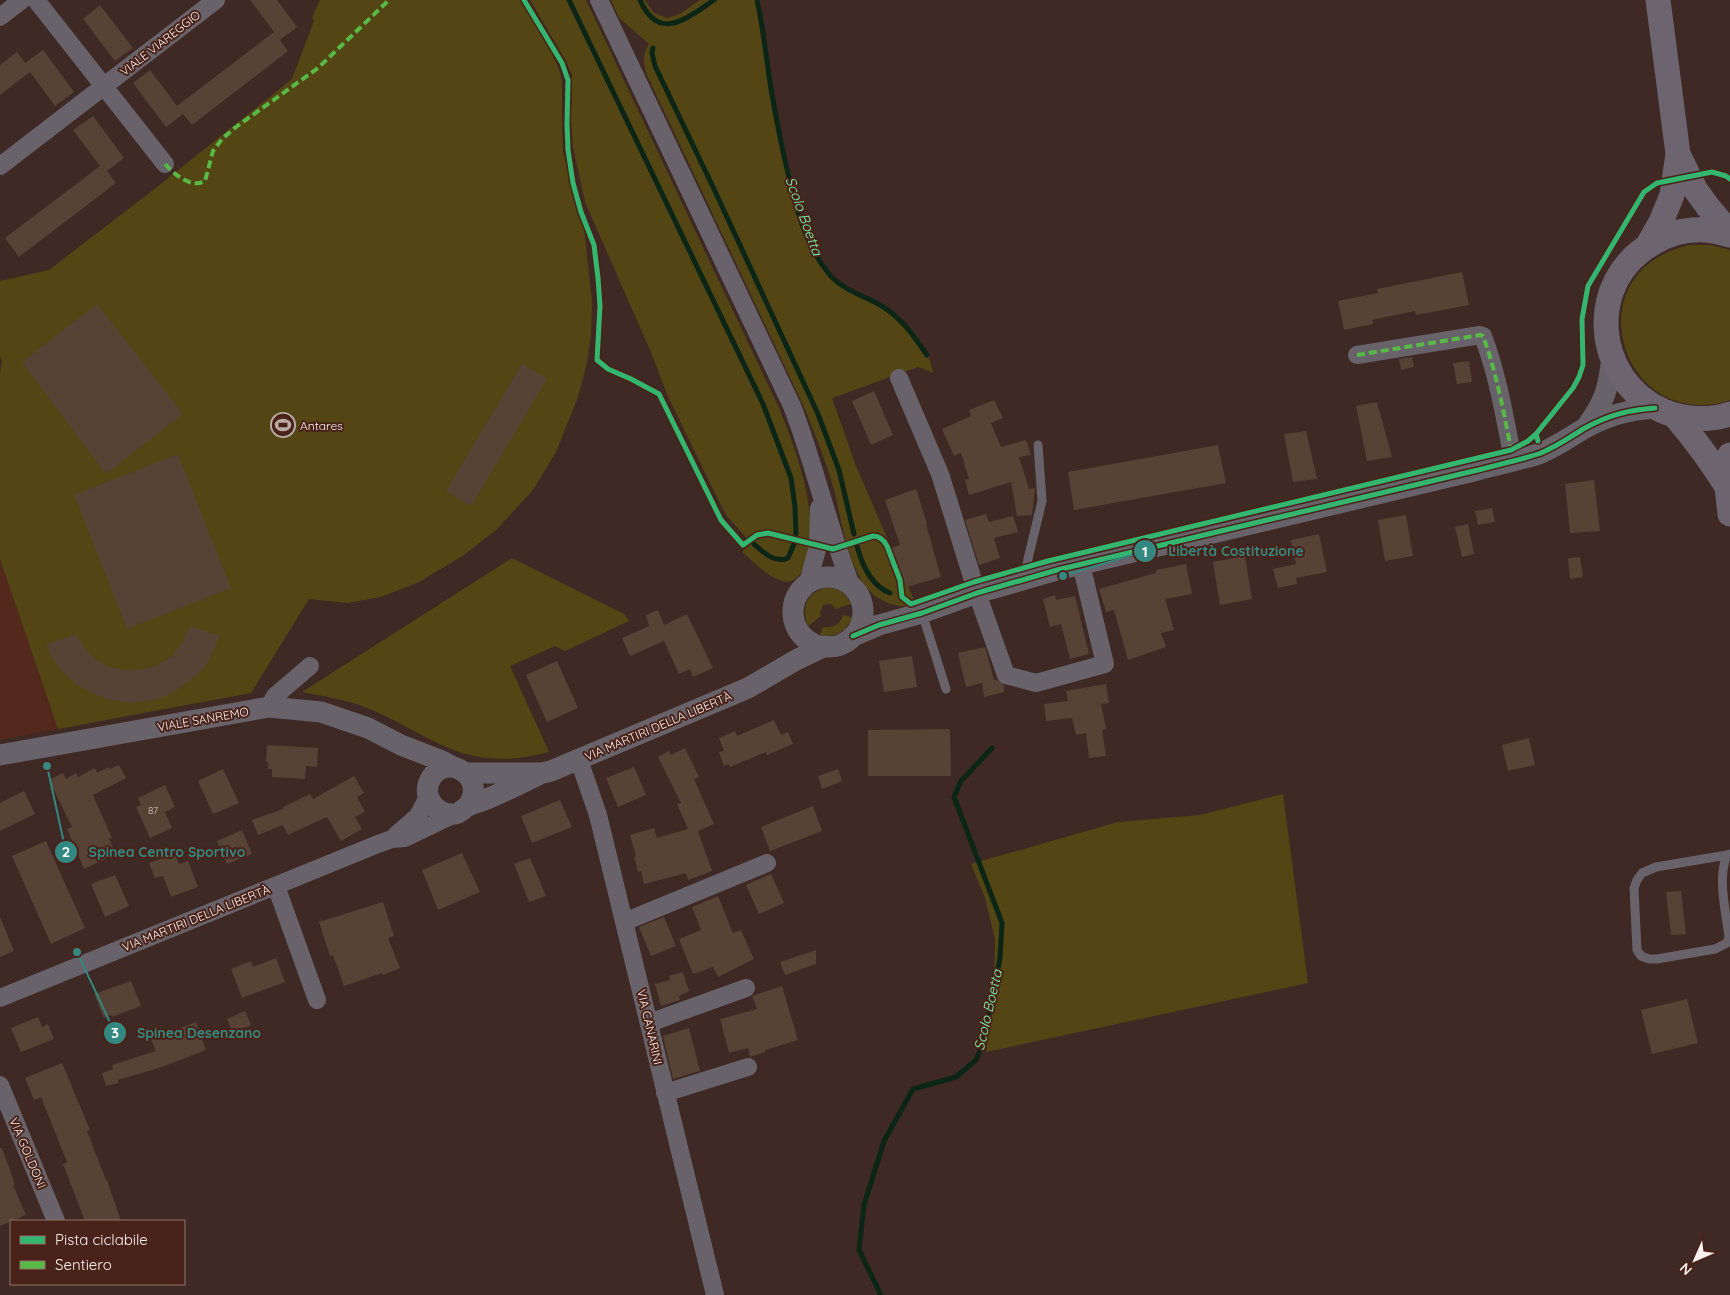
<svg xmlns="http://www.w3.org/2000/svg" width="1730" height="1295" font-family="Quicksand,sans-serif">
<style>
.built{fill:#53291e}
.green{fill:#544614}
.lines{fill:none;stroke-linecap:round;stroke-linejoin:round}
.stream{stroke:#0b2616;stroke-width:5}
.building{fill:#574236}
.service{stroke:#68626b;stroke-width:9}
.minor{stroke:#68626b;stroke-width:18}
.tertiary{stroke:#68626b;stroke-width:21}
.secondary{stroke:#6c646e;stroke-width:25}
.quiet{stroke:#58b947;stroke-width:4;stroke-dasharray:8 4;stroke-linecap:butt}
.cycleway-casing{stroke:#492319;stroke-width:8}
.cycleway{stroke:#33b770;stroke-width:5}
.labels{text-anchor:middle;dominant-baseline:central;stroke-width:4;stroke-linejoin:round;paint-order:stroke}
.number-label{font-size:10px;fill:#d3c5c0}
.street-label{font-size:12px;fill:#fcf1ee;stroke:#492319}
.poi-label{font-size:12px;fill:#fcf1ee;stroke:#492319;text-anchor:start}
.water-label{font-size:14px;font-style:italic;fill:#77faad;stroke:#492319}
.leader{fill:none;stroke:#338881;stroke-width:2}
.callout-dot{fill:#338881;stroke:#492319;stroke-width:2}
.mark-label{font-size:15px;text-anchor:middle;font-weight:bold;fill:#fff}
.callout-label{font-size:14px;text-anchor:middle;font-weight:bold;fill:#338881;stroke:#492319;stroke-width:4;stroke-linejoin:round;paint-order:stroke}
</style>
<rect width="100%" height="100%" fill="#3e2924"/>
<path class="built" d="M0,559l58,170 -58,11z"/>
<path class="green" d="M320,0h200l30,50 9,19 3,12v44l1,26 13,56 8,21 8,74 -1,33 -4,28 -9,34 -22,55 -23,38 -37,40 -32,25 -45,27 -38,15 -34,6 -38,-4 -58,94 -193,36 -58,-170v-186l2,-12 -2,-5v-75l49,-11 108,-83 135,-108 22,-58 -2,-4z
M530,0h56l193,408c17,41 36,95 31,140 -1,6 -4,13 -6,18 -3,10 -11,18 -22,15 -15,-4 -29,-20 -40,-29l9,-9 -25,-28 -21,-42 -38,-79 -17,-44 -65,-148 -12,-55 -2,-29 1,-43 -6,-14z
M611,0h34l9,13 13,5 13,-4 20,-14h60c7,72 18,146 41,215 5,15 10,33 18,46 4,6 11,16 17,21 11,9 27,14 40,21 28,15 52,38 57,70l-15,-6 -86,31 24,68 61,141c-12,0 -26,-1 -37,-8 -32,-19 -37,-76 -46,-109 -8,-29 -19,-56 -30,-83l-157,-332c-4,-12 -5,-20 2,-31l-30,-26z
M1689,245h22l19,5v150c-13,5 -27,6 -41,4 -67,-10 -93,-101 -38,-142 12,-9 24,-13 38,-17z
M512,558l112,56 5,7 -64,30 -10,-5 -45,20 39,86c-33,9 -66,10 -98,-3 -30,-12 -58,-32 -89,-43 -20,-7 -40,-10 -60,-14z
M828,587c12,2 18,7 23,17l-15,5 -5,-5 -8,1 -3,7 1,4 -13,10c-8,-19 0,-35 20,-39z
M843,615l9,2c-6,15 -16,21 -32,18l3,-8c10,1 17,-2 20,-12z
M1283,794l25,189 -322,69 8,-63 1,-50 -10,-41 -14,-34 147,-42 82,-7z"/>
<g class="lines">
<path class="stream" d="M569,0l194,404 28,74 4,29 1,27
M640,0c19,43 47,18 74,0
M757,0c6,27 9,55 13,83 5,29 10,57 17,86 8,36 18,76 42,105 13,16 34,21 51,31 21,12 34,31 47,50
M653,48l-1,5 3,13 59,123 104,225 21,56 15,64
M754,544c9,8 21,20 34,14l6,-14
M857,546c5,19 15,40 33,47
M881,1295l-22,-45 5,-45 20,-64 29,-52 43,-12 20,-17 8,-19 16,-83 2,-35 -48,-126 7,-16 31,-33"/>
</g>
<path class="building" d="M250,0h27l20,27 -17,13z
M100,5l33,43 -18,13 -32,-42z
M274,32l14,19 -96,74 -9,-11 -17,13 -33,-44 17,-13 27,36z
M43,50l31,42 -19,14 -25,-34 -30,23v-30l17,-13 8,11z
M93,116l31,42 -17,13 9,12 -97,74 -14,-19 95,-72 -27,-36z
M1462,272l7,33 -53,10 -1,-4 -43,9 1,4 -29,6 -6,-29 40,-8 -1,-4z
M97,304l86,110 -77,60 -84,-112z
M1412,357l2,10 -13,3 -2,-11z
M1469,361l3,21 -15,2 -4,-21z
M522,364l25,15 -76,127 -25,-15z
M874,391l19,44 -22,10 -19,-44z
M994,400l9,18 -12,5 10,24 25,-7 5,15 -12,2 10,32 6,-1 -3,27 -15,1 -6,-34 -42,13 -4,-15 4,-1 -8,-26 -7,3 -12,-27 29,-13 -2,-6z
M1377,402l15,55 -25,4 -11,-55z
M1306,431l11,48 -24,3 -9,-48z
M1218,445l8,38 -152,27 -6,-38z
M178,454l53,134 -104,41 -53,-134z
M1594,480l6,51 -30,2 -5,-49z
M916,489l11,35h-1l15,53 -34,10 -16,-39 9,-3 -15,-45z
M1492,508l3,14 -17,3 -3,-14z
M986,514l3,8 24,-6 5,16 -24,6 6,20 -21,7 -14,-45z
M1406,515l7,41 -28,5 -7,-41z
M1468,524l6,30 -12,3 -7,-30z
M1319,534l8,38 -31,6 1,6 -19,4 -5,-19 23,-5 -5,-24z
M1245,556l7,43 -32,6 -7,-43z
M1580,557l3,20 -13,2 -2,-21z
M1186,564l6,30 -27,5 9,31 -13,3 5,14 -38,13 -14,-50 -8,2 -7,-23 57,-16v-3z
M1055,595l1,5 19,-4 14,58 -19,5 -9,-35 -11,3 -7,-28z
M658,610l6,15 23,-11 26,54 -20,9 -3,-8 -11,5 -15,-33 -34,15 -8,-18 27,-12 -3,-11z
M190,626l30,10 -11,24 -9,12 -23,18 -15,8 -15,3 -18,2 -22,-4 -17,-7 -14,-8 -13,-12 -9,-12 -8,-15 30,-11 9,15 10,10 12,7 15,4h17l17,-4 15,-9 12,-15z
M985,647l9,33h3l7,5v7l-20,5 -2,-14 -16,4 -8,-34z
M912,656l5,31 -33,5 -5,-31z
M557,661l21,47 -31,14 -21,-47z
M1106,684l3,19 -8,1 5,25 -4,1 4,26 -17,2 -3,-25 -10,2 -4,-17 -26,3 -2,-17 24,-3 -2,-10z
M774,720l7,15 7,-3 5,12 -26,11 -1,-3 -36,15 -1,-3 -5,2 -5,-14 5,-1 -5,-13 16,-7 2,5z
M950,729l1,47h-83v-46z
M1529,738l6,27 -27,6 -6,-26z
M267,745l51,3 -1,19 -11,-1 -1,13 -33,-2v-8h-4v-7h-2z
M685,748l14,29 -5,2 20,45 -16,7 14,40 -24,9 -2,-7 -42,11 -3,-13 -3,1 -4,-15 2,-1 -6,-21 24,-7 3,10 31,-9 -11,-25 4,-1 -23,-46 11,-6 2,4z
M119,765l7,13 -33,17 19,43 -3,1 7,15 -32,15 -17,-40 5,-2 -23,-47 14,-7 3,6 10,-6 2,4 17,-9 2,5 12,-6 1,2z
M634,767l12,28 -28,12 -12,-29z
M223,769l16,34 -26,11 -15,-33z
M838,769l4,12 -20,8 -4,-13z
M354,776l10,17 -7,4 8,15 -10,5 7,12 -21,12 -14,-24 -39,18 -5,-10 -25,10 -6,-15 31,-11v-2l27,-13 3,5z
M165,785l10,22 -10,5 7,16 -22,10 -14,-31 5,-2 -3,-7z
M24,791l11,23 -35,17v-28z
M560,800l12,27 -40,16 -11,-27z
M813,806l9,25 -52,20 -9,-24z
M242,830l10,24 -25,10 -10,-23z
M46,841l39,87 -34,16 -39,-88z
M462,853l18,39 -42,18 -16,-40z
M175,854l4,10 9,-3 10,26 -27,10 -8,-21 -8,2 -6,-15z
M530,858l16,38 -17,6 -15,-38z
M771,874l13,29 -25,11 -13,-29z
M115,875l14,31 -24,11 -14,-33z
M1681,891l5,43 -15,1 -5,-43z
M718,896l15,37 8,-3 13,29 -36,18 -5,-10 -20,7 -14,-35 22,-9 -9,-23z
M383,902l11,34 -6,2 12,30 -17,7 -1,-2 -38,13 -11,-31 -3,1 -11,-34z
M0,917l14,34 -14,6z
M664,917l12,29 -25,10 -12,-29z
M816,950v14l-31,11 -5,-13z
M276,958l9,24 -43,16 -11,-29 20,-8 2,6z
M683,972l6,19 -10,5 1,4 -19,6 -6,-22 15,-4 -1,-4z
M131,981l10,25 -29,11 -1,-2 -7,3 -10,-24z
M782,986l16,54 -33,10v2l-15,5 -2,-9 -19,5 -9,-34 37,-10 -5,-13z
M1687,999l11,44 -46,11 -11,-44z
M245,1011l6,14 -18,8 -6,-14z
M38,1017l4,10 6,-3 6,15 -33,13 -10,-24z
M196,1022l10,28 -44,17 -44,13v3l-12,3 -4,-13 11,-4 -1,-4 44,-14 -5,-12z
M689,1028l11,43 -27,8 -10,-43z
M62,1063l28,67 -3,1 19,49h1l14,41h-36l-22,-57 4,-2 -26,-65 -7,3 -9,-22z
M0,1148h2l13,36 -2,1 13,30 -26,11z"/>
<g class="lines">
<path class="service" d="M1025,578l3,-19 14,-58 -4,-56
M922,613l24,76
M1727,855c-10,23 -1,57 2,82l-2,6 -12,6 -58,10h-8l-8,-3 -4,-6 -3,-62 3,-8 5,-7 14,-6 71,-12 3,-1"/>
<path class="minor" d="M36,0l129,164
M599,0l193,406c23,59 36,121 59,179
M0,17l22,-17
M0,166l216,-166
M1357,355l123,-20 3,1c15,40 22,82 30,124
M899,378l41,96 37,119 29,82 30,8 69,-19 -24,-100
M808,583l10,-37 1,-38
M269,707l6,-11 35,-30
M579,760l19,55 117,480
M396,835l22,-19 10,-19
M276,886l41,114
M624,922l143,-59
M0,998l378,-154 14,-5 13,-1 50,-24
M649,1023l97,-35
M0,1085l56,136
M665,1093l83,-26"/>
<path class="tertiary" d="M1586,427c19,-25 22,-38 26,-69
M793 612a35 35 0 1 1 70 0a35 35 0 1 1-70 0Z
M853,636l26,-11 43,-12 55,-20 80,-23 421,-100c21,-6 43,-10 63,-17 17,-7 29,-16 44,-25 24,-13 43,-18 70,-20
M0,755l269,-48 52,5 47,16 33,17 41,16 11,6
M466,773h77l8,-2 197,-83 48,-28 29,-14
M468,806c20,-29 -21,-54 -37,-28 -4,7 -5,15 -1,22 4,9 14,15 25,14 5,-1 8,-5 13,-8 6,-3 15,-5 21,-8 17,-7 33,-15 49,-23"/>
<path class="secondary" d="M1678,154l17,35 13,18 22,26
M1730,235c-9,-2 -17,-5 -26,-5 -18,-1 -36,4 -51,13 -68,38 -60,137 10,168 21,9 46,10 67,3
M1648,245l13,-23 11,-27 6,-41 -20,-154
M1674,415c20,23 37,46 53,72
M1730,455l-3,32 3,27"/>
<path class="quiet" d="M165,164c9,10 26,25 40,17l8,-30 9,-12 14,-12 82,-59 71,-68
M1357,355l123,-20 3,1c14,38 21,78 29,118"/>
<defs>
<path id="cycleway" d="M524,0l38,63 6,17 -1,44 1,26 5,33 8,29 13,33 4,33 2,28 -3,54 11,9 23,10 28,15 62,126 22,25 14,-10 11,-2 65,16 40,-13c7,0 11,4 14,10l13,34 2,17 9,7 63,-22 74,-21 463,-111 17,-9 8,-7
M1538,441l-2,-7 37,-46 6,-11 4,-12 -1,-46 6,-33 56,-94 13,-9 55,-11 14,4 4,3
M853,636l26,-11 43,-12 55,-20 80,-23 421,-100c21,-6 43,-10 63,-17 17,-7 29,-16 44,-25 24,-13 43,-18 70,-20"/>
</defs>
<use href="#cycleway" class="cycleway-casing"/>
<use href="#cycleway" class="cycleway"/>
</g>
<defs>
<symbol id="stadium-ring" viewBox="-11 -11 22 22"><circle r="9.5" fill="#492319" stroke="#baaba7" stroke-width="1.5"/><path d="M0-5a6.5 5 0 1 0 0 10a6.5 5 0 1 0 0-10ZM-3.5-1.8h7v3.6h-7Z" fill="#baaba7"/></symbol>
</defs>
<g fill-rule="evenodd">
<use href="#stadium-ring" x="269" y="411" width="28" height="28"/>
</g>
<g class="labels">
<g class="number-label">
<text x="153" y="810">87</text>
</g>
<g class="street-label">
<text transform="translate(160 43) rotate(-38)">VIALE VIAREGGIO</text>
<text transform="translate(203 719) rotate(-10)">VIALE SANREMO</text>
<text transform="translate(658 726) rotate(-23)">VIA MARTIRI DELLA LIBERTÀ</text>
<text transform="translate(196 918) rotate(-22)">VIA MARTIRI DELLA LIBERTÀ</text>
<text transform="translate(650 1027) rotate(77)">VIA CANARINI</text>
<text transform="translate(28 1153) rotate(67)">VIA GOLDONI</text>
</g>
<g class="poi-label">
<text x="300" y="425">Antares</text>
</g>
<g class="water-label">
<text transform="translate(804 216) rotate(70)">Scolo Boetta</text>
<text transform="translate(988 1010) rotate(-77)">Scolo Boetta</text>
</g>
</g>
<path class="leader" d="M1063 576L1145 551M47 766L66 852M77 952L115 1033"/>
<g class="callout-dot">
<circle cx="1063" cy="576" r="5"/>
<circle cx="47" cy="766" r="5"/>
<circle cx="77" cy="952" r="5"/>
<circle cx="1145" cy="551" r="12"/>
<circle cx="66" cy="852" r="12"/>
<circle cx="115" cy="1033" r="12"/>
</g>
<g class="mark-label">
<text x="1145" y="557">1</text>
<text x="66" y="857">2</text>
<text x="115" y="1038">3</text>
</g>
<g class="callout-label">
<text x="1236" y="556">Libertà Costituzione</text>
<text x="167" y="857">Spinea Centro Sportivo</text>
<text x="199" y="1038">Spinea Desenzano</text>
</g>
<rect x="10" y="1220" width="175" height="65" fill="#492319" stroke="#91756e"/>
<rect x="20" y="1236" width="25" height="8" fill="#33b770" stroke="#91756e"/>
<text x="55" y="1245" font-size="15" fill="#fcf1ee">Pista ciclabile</text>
<rect x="20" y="1261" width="25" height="8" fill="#58b947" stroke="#91756e"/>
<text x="55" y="1270" font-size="15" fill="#fcf1ee">Sentiero</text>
<g transform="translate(1695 1260) rotate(225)" stroke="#492319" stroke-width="4" paint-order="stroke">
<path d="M0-4L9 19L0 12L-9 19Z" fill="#fcf1ee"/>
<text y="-8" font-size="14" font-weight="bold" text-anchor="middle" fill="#fcf1ee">N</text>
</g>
</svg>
